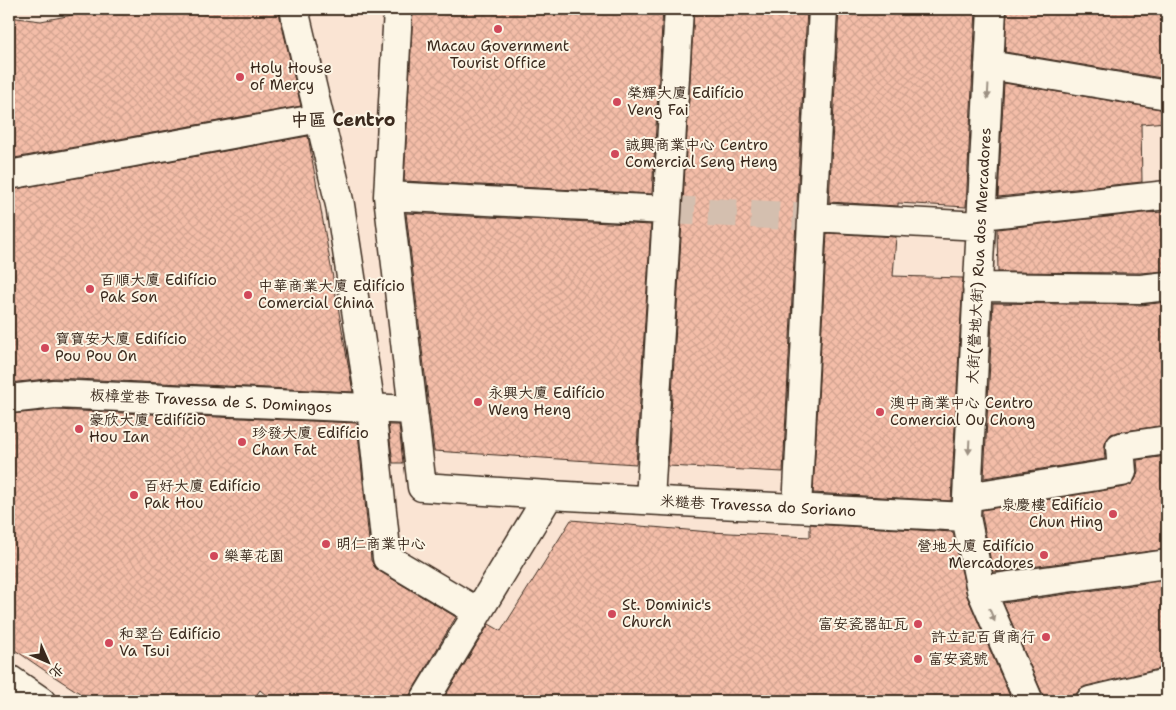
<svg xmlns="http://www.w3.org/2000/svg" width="1176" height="710" font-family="'Shantell Sans','LXGW WenKai TC',sans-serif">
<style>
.building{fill:url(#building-cross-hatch);stroke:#3b2a1e}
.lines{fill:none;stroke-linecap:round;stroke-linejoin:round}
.street-tunnel{stroke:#d4bfaf;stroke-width:28;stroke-dasharray:28 14;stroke-linecap:butt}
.street-casing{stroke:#3b2a1e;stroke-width:31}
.street{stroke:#fcf5e5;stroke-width:28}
.oneway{fill:#9c9082}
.poi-dot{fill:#d1495b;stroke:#fcf5e5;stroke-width:2}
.labels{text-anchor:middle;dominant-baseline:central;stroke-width:4;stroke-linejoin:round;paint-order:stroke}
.poi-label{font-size:15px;fill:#3b2a1e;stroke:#fcf5e5;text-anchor:start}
.street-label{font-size:15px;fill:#3b2a1e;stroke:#fcf5e5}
.quarter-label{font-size:18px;font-weight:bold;fill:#3b2a1e;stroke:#fcf5e5}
</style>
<defs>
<pattern id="building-cross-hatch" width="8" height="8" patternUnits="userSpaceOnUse" patternTransform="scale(1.25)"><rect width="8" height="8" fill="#f4bda8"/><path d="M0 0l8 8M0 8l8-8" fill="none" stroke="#d2a390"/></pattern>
</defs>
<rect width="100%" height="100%" fill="#fae4d3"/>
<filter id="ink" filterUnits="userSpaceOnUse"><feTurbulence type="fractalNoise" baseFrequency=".02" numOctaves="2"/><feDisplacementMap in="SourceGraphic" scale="10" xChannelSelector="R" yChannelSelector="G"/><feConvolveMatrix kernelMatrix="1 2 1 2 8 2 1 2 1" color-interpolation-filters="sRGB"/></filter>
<g filter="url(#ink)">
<path class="building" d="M103,9h176v4l22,93 -292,53v-142l32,4z
M413,9h250l-11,185 -248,-13z
M694,9h113l-24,463 -115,-6z
M839,9l52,3v-3h85l-10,198 -68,-4v3l-69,-4z
M1007,9h160v70l-162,-27z
M1004,83l163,27v12l-26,2 1,58 -144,15z
M308,136l45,256 -298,-14 -46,5v-193z
M1167,212v59l-27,2 -142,-1 -1,-43 146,-16z
M406,213l245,12 -15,239 -202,-13z
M827,233l69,4 -3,39 70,2 -12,223 -138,-8z
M1167,302v123l-49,7 -7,2 -5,7 -2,7 1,11 -121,19 9,-175 148,2z
M55,410l302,13 14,137 3,6 5,5 77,46 -45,76 -3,8h-135l-13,-11 -8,11h-160l-48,-31 -35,-24v-232z
M388,425h11l4,38h-10z
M1167,456v93l-174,23 -11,-56v-6l143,-23 7,-3 4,-6 2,-7 -1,-11z
M571,520l139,12 100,5v-13l143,8 14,64 45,105h-570l47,-77 12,7z
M1167,580v88h-4l-77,18 -6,3 -4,5 -32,7 -1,-6 -40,-92z"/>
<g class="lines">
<path class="street-tunnel" d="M667,210l145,7"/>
<defs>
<path id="street" d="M294,9l46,196 31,203 16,150 91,54 71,-117 -127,-8 -34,-291 10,-187
M992,9l-26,508 15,73 48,111
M989,65l178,30
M9,175l311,-57
M388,196l279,14
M981,215l186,-20
M812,217l169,9
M977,287l164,2 26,-3
M9,399l45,-5 359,16
M549,495l417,22
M967,497l155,-25 -2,-25 47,-7
M650,500l29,-491
M797,508l26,-499
M981,590l186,-26
M9,679l32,22
M424,701l54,-89
M1090,701l77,-18"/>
</defs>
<use href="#street" class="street-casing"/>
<use href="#street" class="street"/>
</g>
<defs><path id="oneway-solid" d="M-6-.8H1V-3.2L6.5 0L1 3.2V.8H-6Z" transform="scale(1.25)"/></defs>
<g class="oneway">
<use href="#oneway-solid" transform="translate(988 92) rotate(93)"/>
<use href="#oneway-solid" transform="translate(969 447) rotate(93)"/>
<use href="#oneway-solid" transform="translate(992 615) rotate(67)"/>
</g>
</g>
<g class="poi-dot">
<circle cx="498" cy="29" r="5"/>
<circle cx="240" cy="77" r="5"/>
<circle cx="617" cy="102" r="5"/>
<circle cx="615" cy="154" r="5"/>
<circle cx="90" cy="289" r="5"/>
<circle cx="248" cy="295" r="5"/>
<circle cx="45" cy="348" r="5"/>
<circle cx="478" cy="402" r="5"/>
<circle cx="880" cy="412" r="5"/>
<circle cx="79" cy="429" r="5"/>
<circle cx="242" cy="442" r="5"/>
<circle cx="134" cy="495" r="5"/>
<circle cx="1113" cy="514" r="5"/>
<circle cx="326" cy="544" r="5"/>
<circle cx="1044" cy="555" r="5"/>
<circle cx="214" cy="556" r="5"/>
<circle cx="612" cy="614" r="5"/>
<circle cx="918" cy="624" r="5"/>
<circle cx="1046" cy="637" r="5"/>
<circle cx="109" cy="643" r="5"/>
<circle cx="918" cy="659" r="5"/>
</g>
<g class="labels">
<g class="poi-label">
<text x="498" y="46" text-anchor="middle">Macau Government<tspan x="498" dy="17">Tourist Office</tspan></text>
<text x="250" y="68">Holy House<tspan x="250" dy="17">of Mercy</tspan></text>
<text x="627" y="93">榮輝大廈 Edifício<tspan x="627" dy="17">Veng Fai</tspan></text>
<text x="625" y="145">誠興商業中心 Centro<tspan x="625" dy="17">Comercial Seng Heng</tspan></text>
<text x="100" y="280">百順大廈 Edifício<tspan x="100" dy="17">Pak Son</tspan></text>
<text x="258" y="286">中華商業大廈 Edifício<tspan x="258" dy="17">Comercial China</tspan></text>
<text x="55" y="339">寶寶安大廈 Edifício<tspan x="55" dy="17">Pou Pou On</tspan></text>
<text x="488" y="393">永興大廈 Edifício<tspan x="488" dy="17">Weng Heng</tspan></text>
<text x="890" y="403">澳中商業中心 Centro<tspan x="890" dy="17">Comercial Ou Chong</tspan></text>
<text x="89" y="420">豪欣大廈 Edifício<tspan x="89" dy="17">Hou Ian</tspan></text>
<text x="252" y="433">珍發大廈 Edifício<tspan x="252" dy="17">Chan Fat</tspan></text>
<text x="144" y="486">百好大廈 Edifício<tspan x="144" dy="17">Pak Hou</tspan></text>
<text x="1103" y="505" text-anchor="end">泉慶樓 Edifício<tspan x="1103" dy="17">Chun Hing</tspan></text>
<text x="336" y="544">明仁商業中心</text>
<text x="1034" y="546" text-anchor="end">營地大廈 Edifício<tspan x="1034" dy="17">Mercadores</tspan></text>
<text x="224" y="556">樂華花園</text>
<text x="622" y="605">St. Dominic's<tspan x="622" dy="17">Church</tspan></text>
<text x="908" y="624" text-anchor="end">富安瓷器缸瓦</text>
<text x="119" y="634">和翠台 Edifício<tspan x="119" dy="17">Va Tsui</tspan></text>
<text x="1036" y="637" text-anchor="end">許立記百貨商行</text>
<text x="928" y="659">富安瓷號</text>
</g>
<g class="street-label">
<text transform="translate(979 256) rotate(-87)">大街(營地大街) Rua dos Mercadores</text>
<text transform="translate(211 401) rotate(3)">板樟堂巷 Travessa de S. Domingos</text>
<text transform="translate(758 506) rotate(3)">米糙巷 Travessa do Soriano</text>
</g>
<g class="quarter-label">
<text x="343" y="120">中區 Centro</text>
</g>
</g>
<rect width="1176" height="710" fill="none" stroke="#fcf5e5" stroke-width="30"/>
<rect x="15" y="15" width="1146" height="680" fill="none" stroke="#3b2a1e" stroke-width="2" filter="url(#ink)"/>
<g transform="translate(48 662) rotate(135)" stroke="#fcf5e5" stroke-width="4" paint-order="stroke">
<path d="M0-4L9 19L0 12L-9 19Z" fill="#3b2a1e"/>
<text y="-8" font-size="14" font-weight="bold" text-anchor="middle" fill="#3b2a1e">北</text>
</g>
</svg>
